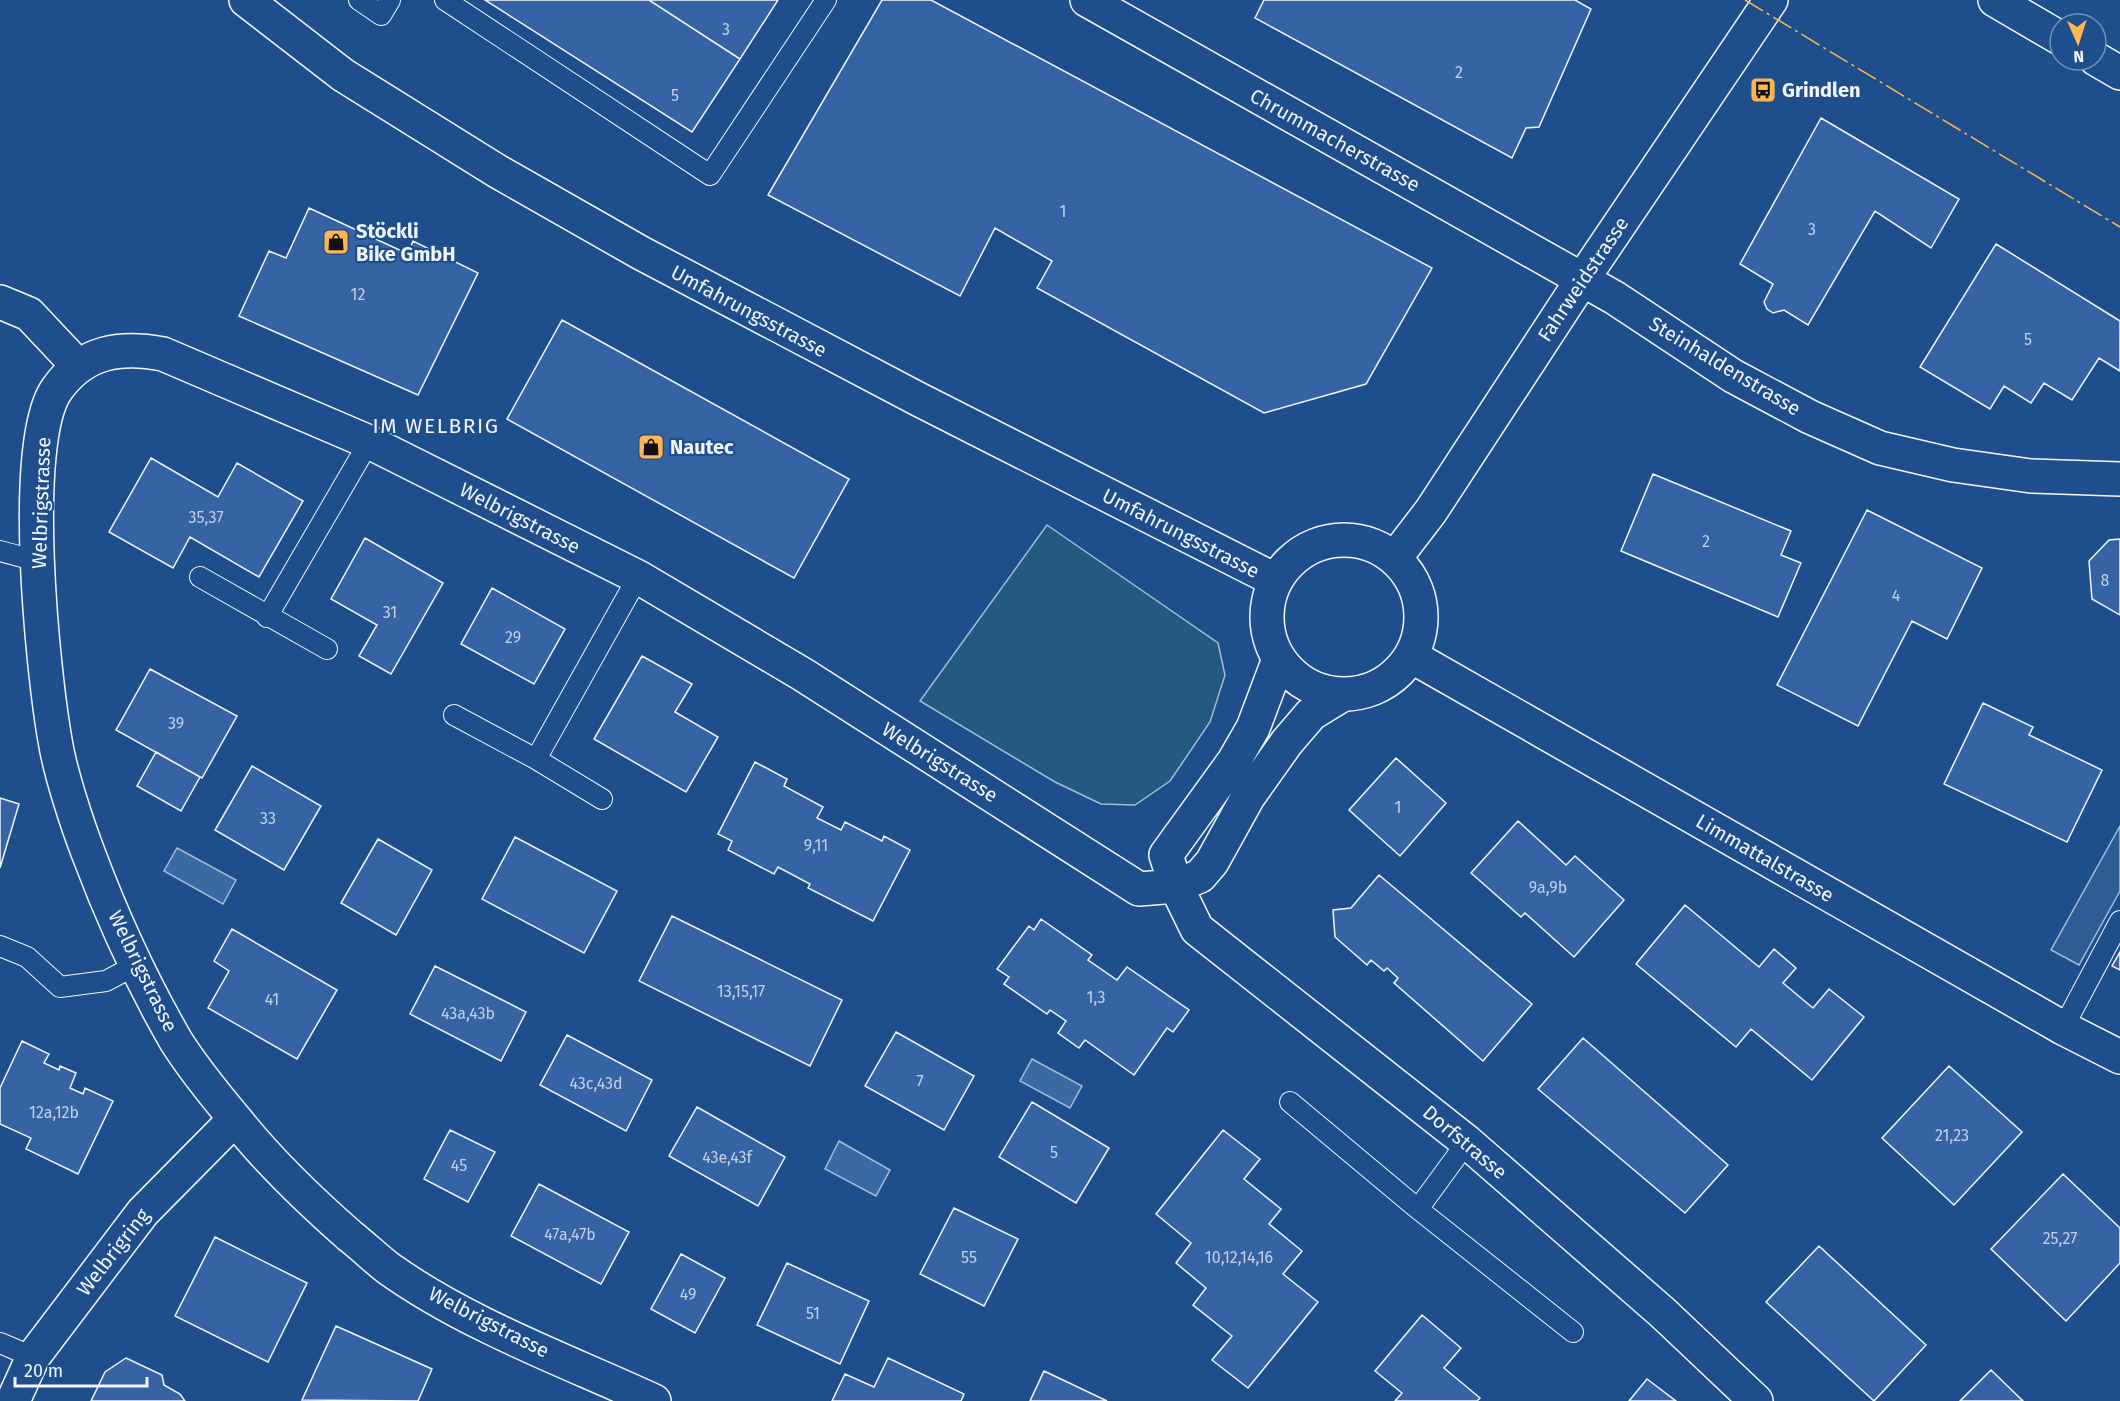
<svg xmlns="http://www.w3.org/2000/svg" width="2120" height="1401" font-family="'Fira Sans',sans-serif">
<style>
.green{fill:#245a82;stroke:#a8bbd7;stroke-width:1.5}
.parking{fill:#305b95;stroke:#a8bbd7;stroke-width:1.5}
.water{fill:#3b69a3;stroke:#a8bbd7;stroke-width:1.5}
.building{fill:#3563a3;stroke:#f2f6ff;stroke-width:1.5}
.lines{fill:none;stroke-linecap:round;stroke-linejoin:round}
.service-casing{stroke:#f2f6ff;stroke-width:22}
.minor-casing{stroke:#f2f6ff;stroke-width:36}
.tertiary-casing{stroke:#f2f6ff;stroke-width:36}
.secondary-casing{stroke:#f2f6ff;stroke-width:36}
.motorway-casing{stroke:#f2f6ff;stroke-width:36}
.service{stroke:#1f4e8c;stroke-width:20}
.minor{stroke:#1f4e8c;stroke-width:33}
.tertiary{stroke:#1f4e8c;stroke-width:33}
.secondary{stroke:#1f4e8c;stroke-width:33}
.motorway{stroke:#1f4e8c;stroke-width:33}
.power{stroke:#ffb74d;stroke-width:1.5;stroke-dasharray:21 4.5 3 4.5;stroke-linecap:butt}
.labels{text-anchor:middle;dominant-baseline:central;stroke-width:4.5;stroke-linejoin:round;paint-order:stroke}
.number-label{font-size:16px;fill:#c3d1e8}
.poi-label{font-size:20px;font-weight:bold;fill:#f2f6ff;stroke:#1f4e8c;text-anchor:start}
.street-label{font-size:20px;fill:#f2f6ff;stroke:#1f4e8c}
.neighbourhood-label{font-size:21px;letter-spacing:1.5px;fill:#f2f6ff;stroke:#1f4e8c}
</style>
<rect width="100%" height="100%" fill="#1f4e8c"/>
<path class="green" d="M1047,525l171,118 7,32 -15,47 -40,59 -35,24 -34,-1 -46,-22 -135,-81z"/>
<path class="parking" d="M2120,826v65l-41,74 -28,-15z"/>
<path class="water" d="M177,848l59,32 -13,24 -59,-33z
M1032,1059l50,27 -12,22 -50,-27z
M839,1141l51,29 -14,26 -51,-27z"/>
<path class="building" d="M485,0h164l91,59 -48,73z
M649,0h129l-38,59z
M882,0h49l501,268 -66,116 -102,29 -227,-125 15,-27 -57,-33 -35,68 -192,-101z
M1264,0h311l16,9 -52,118 -13,1 -14,30 -257,-140z
M1821,118l138,81 -28,49 -56,-37 -67,114 -24,-15 -11,3 -6,-4 -3,-7 9,-18 -33,-20z
M309,208l99,46 5,-13 65,32 -60,122 -179,-79 30,-65 17,7z
M1996,244l124,77v50l-21,-13 -27,42 -28,-17 -13,20 -27,-17 -14,23 -70,-42z
M562,320l287,159 -55,99 -287,-159z
M151,458l67,39 19,-34 66,38 -44,76 -69,-40 -17,31 -64,-36z
M1653,474l138,57 -10,24 20,8 -23,54 -157,-66z
M1867,510l115,58 -35,71 -35,-18 -54,105 -81,-41z
M365,538l78,45 -52,91 -32,-18 18,-31 -46,-26z
M2120,539v76l-28,-16 -3,-38 20,-21z
M492,588l73,41 -31,55 -73,-40z
M642,656l50,28 -17,28 43,25 -32,55 -92,-53z
M150,669l87,47 -35,62 -86,-48z
M1983,703l50,24 -4,8 73,35 -35,72 -123,-58z
M156,752l44,25 -19,34 -44,-25z
M1396,758l50,45 -46,53 -51,-46z
M755,762l32,17 -3,7 39,21 -6,11 24,12 4,-8 37,19 2,-5 26,14 -37,71 -65,-33 2,-4 -32,-17 -4,7 -46,-24 4,-9 -14,-7z
M252,766l69,40 -37,64 -69,-40z
M0,798l19,6 -19,64z
M1518,821l48,44 9,-9 49,44 -50,57 -49,-44 -4,4 -50,-44z
M515,837l102,54 -33,62 -102,-54z
M378,839l54,31 -36,65 -55,-32z
M1379,875l153,129 -49,57 -89,-78 4,-5 -11,-10 -3,3 -13,-11 -4,5 -32,-28 -2,-27 18,-2z
M1685,905l74,62 15,-18 22,19 -13,15 30,25 16,-19 35,28 -52,63 -61,-51 -15,18 -100,-83z
M672,916l170,84 -32,66 -171,-85z
M1041,919l51,36 -4,5 29,20 10,-13 62,43 -16,22 -6,-4 -33,47 -49,-35 -6,8 -21,-15 8,-12 -16,-11 -3,4 -43,-30 5,-7 -12,-8 32,-43 5,4z
M232,929l105,61 -40,69 -89,-51 21,-37 -15,-10z
M2120,952v18l-8,-4z
M435,966l91,46 -25,49 -91,-47z
M896,1032l78,44 -30,54 -79,-44z
M567,1035l85,45 -26,51 -86,-46z
M1583,1038l145,127 -43,48 -147,-124z
M22,1041l27,13 -5,9 15,7 1,-4 16,7 -6,15 13,6 2,-6 28,13 -35,73 -52,-25 5,-11 -31,-14v-36z
M1949,1066l73,66 -68,73 -72,-67z
M1032,1102l77,46 -33,55 -77,-46z
M697,1107l88,50 -27,49 -89,-50z
M450,1130l45,22 -27,50 -44,-23z
M1223,1130l37,29 -16,20 37,30 -12,15 33,27 -19,23 35,28 -70,86 -36,-28 20,-24 -39,-31 13,-17 -30,-25 15,-20 -35,-29z
M2063,1174l57,54v35l-54,58 -75,-72z
M539,1184l90,48 -28,52 -90,-48z
M954,1208l64,31 -34,67 -64,-32z
M215,1237l92,46 -39,79 -93,-46z
M1819,1246l107,99 -52,56 -108,-99z
M681,1254l44,24 -30,55 -44,-24z
M787,1263l82,38 -29,63 -83,-39z
M1422,1315l39,33 -17,20 36,30 -3,3h-82l7,-8 -27,-22z
M336,1326l96,43 -14,32 -116,-1z
M126,1358l36,17 2,10 16,9 5,7h-94l14,-29z
M888,1358l76,36 -3,7h-129l13,-27 29,13z
M1991,1370l32,31h-63z
M1044,1371l63,30h-77z
M1647,1379l29,22h-47z"/>
<g class="lines">
<defs>
<path id="service" d="M359,0l22,15 9,-15
M445,0l265,175 116,-175
M0,551l37,10
M200,577l127,72
M267,617l102,-175
M454,715l82,44 66,40
M536,759l102,-182
M0,946l27,11 33,30 46,-6 30,-16
M2063,1028l57,-107
M1290,1102l128,107
M1467,1142l-49,67 155,123
M0,1343l33,14"/>
<path id="minor" d="M1087,0l528,298 118,78 77,41 70,31 73,17 78,11 89,3
M0,302l29,12 49,52
M1279,659l-26,69 -19,33 -68,94 10,31 21,43 270,213 196,171 93,88
M13,1401l20,-44 110,-145 92,-93
M654,1401c-89,-41 -186,-76 -266,-133 -13,-10 -25,-22 -38,-32 -41,-36 -80,-73 -114,-116 -21,-25 -43,-52 -60,-79 -34,-59 -63,-122 -87,-186 -12,-31 -29,-83 -34,-115 -12,-68 -36,-298 2,-351 27,-38 63,-43 106,-35l206,88 269,135 164,97 337,215 37,-3 24,-10 12,-14 36,-65 39,-55 24,-28 31,-19"/>
<path id="tertiary" d="M1395,558l36,-47 151,-231 189,-280"/>
<path id="secondary" d="M246,0l97,75 154,96 144,82 277,146 357,181
M1267 617a77 77 0 1 1 154 0a77 77 0 1 1-154 0Z
M1411,656l652,372 57,29"/>
<path id="motorway" d="M1995,0l65,38
M2096,59l24,14"/>
</defs>
<use href="#service" class="service-casing"/>
<use href="#minor" class="minor-casing"/>
<use href="#tertiary" class="tertiary-casing"/>
<use href="#secondary" class="secondary-casing"/>
<use href="#motorway" class="motorway-casing"/>
<use href="#service" class="service"/>
<use href="#minor" class="minor"/>
<use href="#tertiary" class="tertiary"/>
<use href="#secondary" class="secondary"/>
<use href="#motorway" class="motorway"/>
<path class="power" d="M1745,0l375,227"/>
</g>
<defs>
<symbol id="bus-square" viewBox="-11 -11 22 22"><rect x="-9" y="-9" width="18" height="18" rx="4" fill="#ffb74d" stroke="#1f4e8c"/><path d="M-5-6H5V4H4V6H2V4H-2V6H-4V4H-5ZM-3.5-4V0h7V-4ZM-3.5 1.2v1.5H-2V1.2ZM2 1.2v1.5H3.5V1.2Z" fill="#111"/></symbol>
<symbol id="shop-square" viewBox="-11 -11 22 22"><rect x="-9" y="-9" width="18" height="18" rx="4" fill="#ffb74d" stroke="#1f4e8c"/><path d="M-5-2.5h2.3a2.7 3.5 0 0 1 5.4 0H5L5.5 6h-11ZM-1.5-2.5h3a1.5 2.3 0 0 0-3 0Z" fill="#111"/></symbol>
</defs>
<g fill-rule="evenodd">
<use href="#bus-square" x="1748" y="75" width="30" height="30"/>
<use href="#shop-square" x="321" y="227" width="30" height="30"/>
<use href="#shop-square" x="636" y="432" width="30" height="30"/>
</g>
<g class="labels">
<g class="number-label">
<text x="726" y="29">3</text>
<text x="1459" y="72">2</text>
<text x="675" y="95">5</text>
<text x="1063" y="211">1</text>
<text x="1812" y="229">3</text>
<text x="358" y="294">12</text>
<text x="2028" y="339">5</text>
<text x="206" y="517">35,37</text>
<text x="1706" y="541">2</text>
<text x="2105" y="580">8</text>
<text x="1896" y="595">4</text>
<text x="390" y="612">31</text>
<text x="513" y="637">29</text>
<text x="176" y="723">39</text>
<text x="1398" y="807">1</text>
<text x="268" y="818">33</text>
<text x="816" y="845">9,11</text>
<text x="1548" y="887">9a,9b</text>
<text x="741" y="991">13,15,17</text>
<text x="1096" y="997">1,3</text>
<text x="272" y="999">41</text>
<text x="468" y="1013">43a,43b</text>
<text x="920" y="1081">7</text>
<text x="596" y="1083">43c,43d</text>
<text x="54" y="1112">12a,12b</text>
<text x="1952" y="1135">21,23</text>
<text x="1054" y="1152">5</text>
<text x="727" y="1157">43e,43f</text>
<text x="459" y="1165">45</text>
<text x="570" y="1234">47a,47b</text>
<text x="2060" y="1238">25,27</text>
<text x="969" y="1257">55</text>
<text x="1239" y="1257">10,12,14,16</text>
<text x="688" y="1294">49</text>
<text x="813" y="1313">51</text>
</g>
<g class="poi-label">
<text x="1782" y="90">Grindlen</text>
<text x="356" y="231">Stöckli<tspan x="356" dy="23">Bike GmbH</tspan></text>
<text x="670" y="447">Nautec</text>
</g>
<g class="street-label">
<text transform="translate(1335 140) rotate(29)">Chrummacherstrasse</text>
<text transform="translate(1583 279) rotate(-56)">Fahrweidstrasse</text>
<text transform="translate(749 311) rotate(28)">Umfahrungsstrasse</text>
<text transform="translate(1725 366) rotate(31)">Steinhaldenstrasse</text>
<text transform="translate(41 503) rotate(-88)">Welbrigstrasse</text>
<text transform="translate(520 518) rotate(27)">Welbrigstrasse</text>
<text transform="translate(1181 533) rotate(27)">Umfahrungsstrasse</text>
<text transform="translate(940 762) rotate(32)">Welbrigstrasse</text>
<text transform="translate(1765 858) rotate(30)">Limmattalstrasse</text>
<text transform="translate(143 971) rotate(64)">Welbrigstrasse</text>
<text transform="translate(1465 1142) rotate(40)">Dorfstrasse</text>
<text transform="translate(113 1252) rotate(-52)">Welbrigring</text>
<text transform="translate(489 1322) rotate(27)">Welbrigstrasse</text>
</g>
<g class="neighbourhood-label">
<text x="436" y="426">IM WELBRIG</text>
</g>
</g>
<g transform="translate(2078 42) rotate(177)"><circle r="28" fill="#1f4e8c" stroke="#7391ba" stroke-width="1.5"/>
<path d="M0-4.5L10 22L0 15L-10 22Z" fill="#ffb74d"/>
<text y="-9" font-size="16" font-weight="bold" text-anchor="middle" fill="#f2f6ff">N</text>
</g>
<path d="M15 1377v9h132v-9" fill="none" stroke="#f2f6ff" stroke-width="3"/>
<text x="24" y="1377" font-size="18" fill="#f2f6ff" stroke="#1f4e8c" stroke-width="4.5" paint-order="stroke">20 m</text>
</svg>
